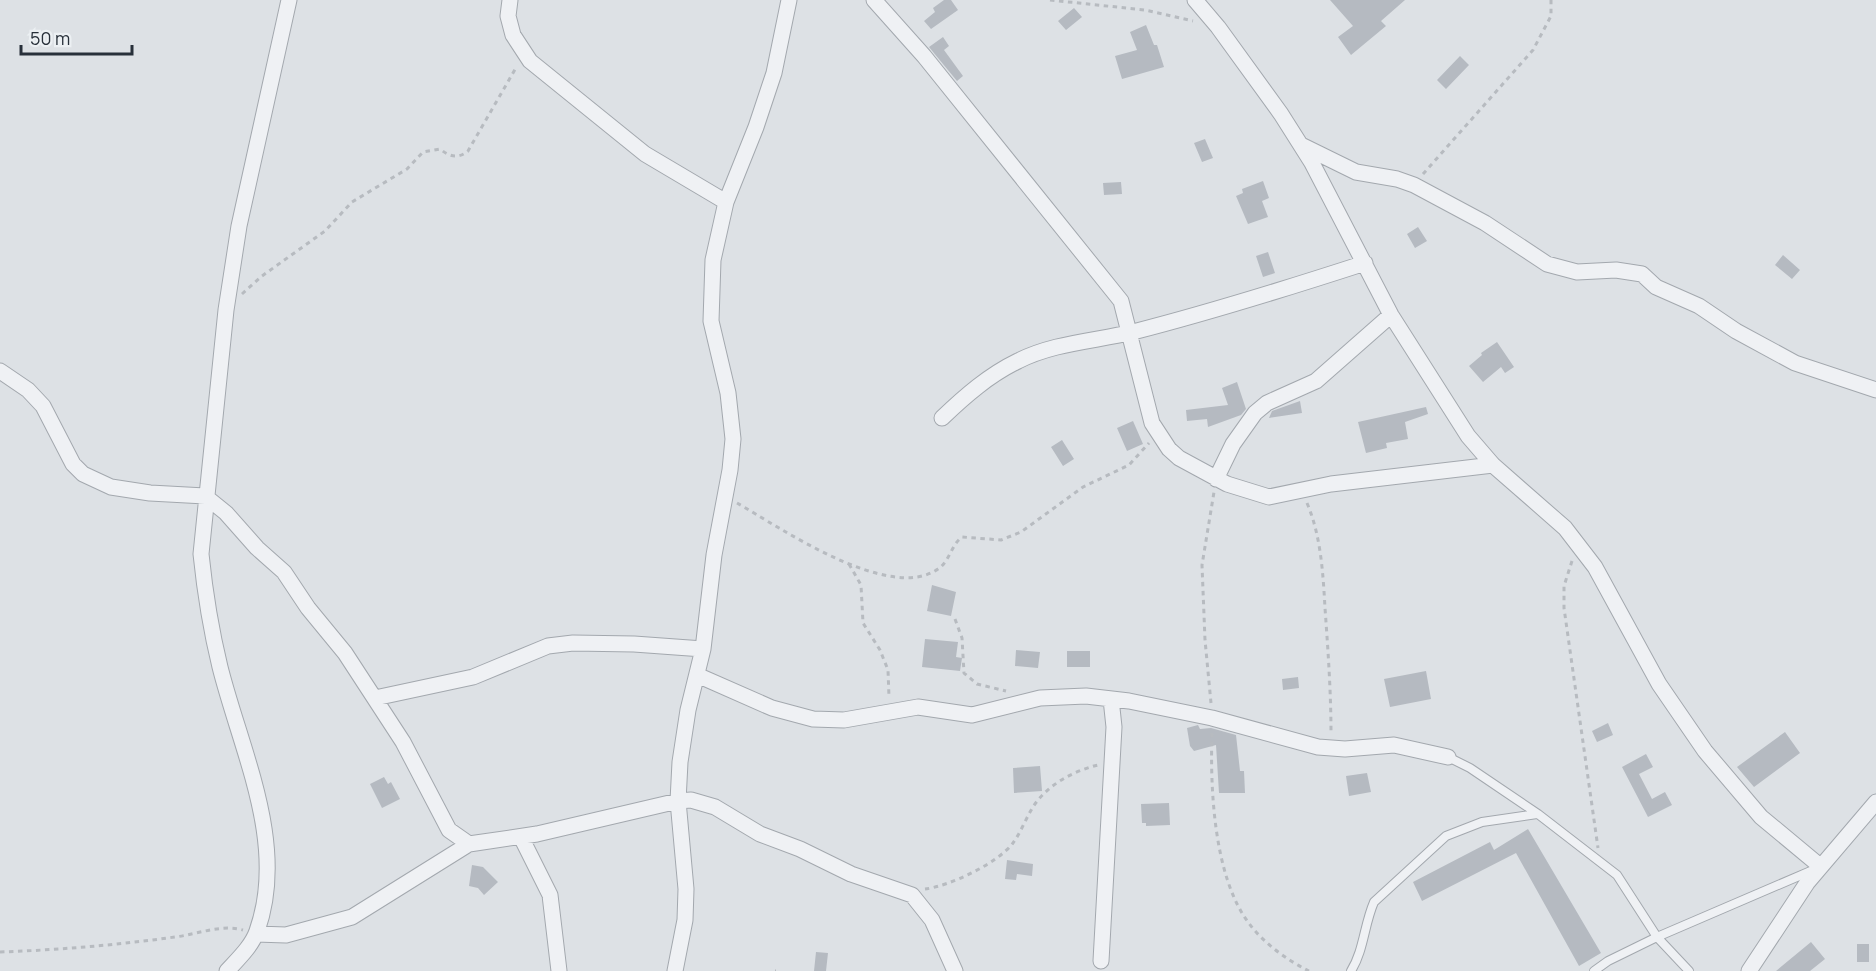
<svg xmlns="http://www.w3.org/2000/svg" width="1876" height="971" font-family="Manrope,sans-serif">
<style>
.building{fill:#b5bac1}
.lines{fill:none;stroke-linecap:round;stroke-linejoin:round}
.service-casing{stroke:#a3a8ae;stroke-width:10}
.minor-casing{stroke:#a3a8ae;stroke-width:17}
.path{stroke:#b7bbc0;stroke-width:3;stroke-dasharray:4.5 4.5;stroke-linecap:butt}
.service{stroke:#eff1f4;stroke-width:8}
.minor{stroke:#eff1f4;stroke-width:15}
</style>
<rect width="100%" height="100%" fill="#dde1e5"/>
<path class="building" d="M944,0h7l7,10 -27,19 -7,-8 11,-9 -2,-4z
M1330,0h75l-24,21 5,5 -35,29 -13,-18 15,-11z
M1074,8l8,9 -16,13 -8,-9z
M1146,25l8,20h3l7,22 -42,12 -7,-23 22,-6 -7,-18z
M943,37l6,9 -5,4 19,26 -6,5 -28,-34z
M1460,56l9,9 -23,24 -9,-9z
M1205,139l8,19 -11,4 -8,-19z
M1263,181l6,17 -7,3 6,16 -20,7 -12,-28 7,-3 -1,-4z
M1121,182l1,12 -18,1 -1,-12z
M1418,227l9,14 -12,7 -8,-14z
M1268,252l7,21 -12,4 -7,-21z
M1783,255l17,15 -8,9 -17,-14z
M1497,342l17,25 -9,6 -4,-6 -18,15 -14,-16 13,-11 -1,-2z
M1237,382l9,27 -5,6 -33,12 -1,-8 -20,2 -1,-11 42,-5 -6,-17z
M1300,401l2,12 -33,5 3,-7z
M1426,407l2,7 -23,8 3,17 -22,4 1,5 -21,5 -8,-31z
M1133,421l10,23 -16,7 -10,-23z
M1062,440l12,19 -11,7 -12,-19z
M932,585l24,7 -5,24 -24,-5z
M925,639l33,3 -2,15 6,1 -2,13 -38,-4z
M1016,650l24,2 -2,16 -23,-2z
M1067,651h23v16h-23z
M1426,671l5,28 -41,8 -6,-28z
M1298,677l1,11 -16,2 -1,-11z
M1608,723l5,12 -16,7 -5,-11z
M1198,725l2,4 11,-1 25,7 4,36h4l1,22h-26l-3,-48 -22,6 -4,-5 -3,-18z
M1785,732l15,21 -46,34 -17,-20z
M1646,754l7,13 -14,7 13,25 13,-7 7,13 -24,12 -26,-50z
M1040,766l2,25 -28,2 -1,-25z
M1367,773l4,19 -22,4 -3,-20z
M384,777l4,7 3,-2 9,17 -18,9 -12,-24z
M1169,803l1,22 -24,1v-3h-4l-1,-19z
M1528,829l73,124 -22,13 -63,-113 -94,48 -9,-19 77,-40 4,8z
M1007,860l26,4 -1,12 -15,-2 -1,6 -11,-1z
M472,865l11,2 15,15 -14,13 -6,-7 -9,-2z
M1811,942l14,17 -15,12h-34z
M1857,944h12v18h-12z
M816,952l12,1 -2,18h-12z"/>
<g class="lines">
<defs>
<path id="service" d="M1448,757l22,11 68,46 79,61 40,62 32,34
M1351,971c13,-21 13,-46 23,-69l72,-66 36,-14 55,-8
M1594,971l14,-10 49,-24 156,-67"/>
<path id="minor" d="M510,0l-2,16 5,19 17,26 115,93 81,48
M874,0l50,56 197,245 31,122 17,26 10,9 48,26 42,13 62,-13 162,-19
M1195,0l23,27 63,87 31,49 79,152 77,121 25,29 72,63 30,39 64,117 46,67 56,66 59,49
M1301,145l55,27 41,7 17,6 71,38 62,41 30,8 39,-2 26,4 14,13 43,19 37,25 59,32 81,27
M0,371l28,19 15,16 30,58 10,10 28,13 39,6 55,3 21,17 31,35 27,24 24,36 37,45 58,89 46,88 20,14
M942,418c23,-22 47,-43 76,-57 35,-18 77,-20 115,-29 78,-20 155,-44 232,-69
M1216,479l17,-35 22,-31 12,-10 49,-22 75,-66
M697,675l75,33 41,11 31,1 74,-13 54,8 68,-17 46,-2 43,5 83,17 106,29 27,2 49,-4 54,12
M375,698l98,-21 75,-31 25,-3 61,1 69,5
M521,837l29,58 9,76
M256,934l30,1 66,-18 117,-73 68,-10 141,-33 13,-1 24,7 45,27 40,15 51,25 61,21 20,25 23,51
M1101,961l13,-234 -3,-28
M227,971c10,-11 25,-25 30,-40 31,-87 -16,-180 -37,-264 -9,-37 -15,-74 -19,-113l25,-244 13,-84 50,-226
M675,971l10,-51 1,-31 -8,-88 2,-39 8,-52 15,-61 11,-94 16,-85 3,-31 -5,-46 -17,-72 2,-61 13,-58 30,-75 18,-54 15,-73
M1749,971l58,-88 69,-81"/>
</defs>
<use href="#service" class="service-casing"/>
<use href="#minor" class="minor-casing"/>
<path class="path" d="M1050,0l95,10 48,11
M1423,174l110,-124 18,-34v-16
M242,294l20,-18 63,-45 27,-29 55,-33 16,-17 17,-3c10,8 18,10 28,2l49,-85
M737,503c44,25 152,100 201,66 12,-8 13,-24 24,-32l39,3 20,-8 62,-45 46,-22 20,-22
M1307,503c14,33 16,70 18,105 3,42 6,84 6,126
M1572,561l-8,25v22l34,240
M849,564l12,21 2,38 17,27 8,20 1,27
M955,619l7,19 2,35 13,11 29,7
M1211,703l-6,-63 -3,-75 12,-73
M1212,733c-2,56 2,143 36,189 15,21 39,38 61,49
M925,889c25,-3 73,-26 88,-46 8,-11 13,-25 20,-36 14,-22 40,-36 65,-42
M0,952c58,-2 117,-7 175,-15 24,-3 45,-13 68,-7
M775,971h1"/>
<use href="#service" class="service"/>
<use href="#minor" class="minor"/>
</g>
<path d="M21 45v9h111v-9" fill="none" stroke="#28303a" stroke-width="3"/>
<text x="30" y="45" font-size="18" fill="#28303a" stroke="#ecf0f3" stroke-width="4.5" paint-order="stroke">50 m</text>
</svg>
